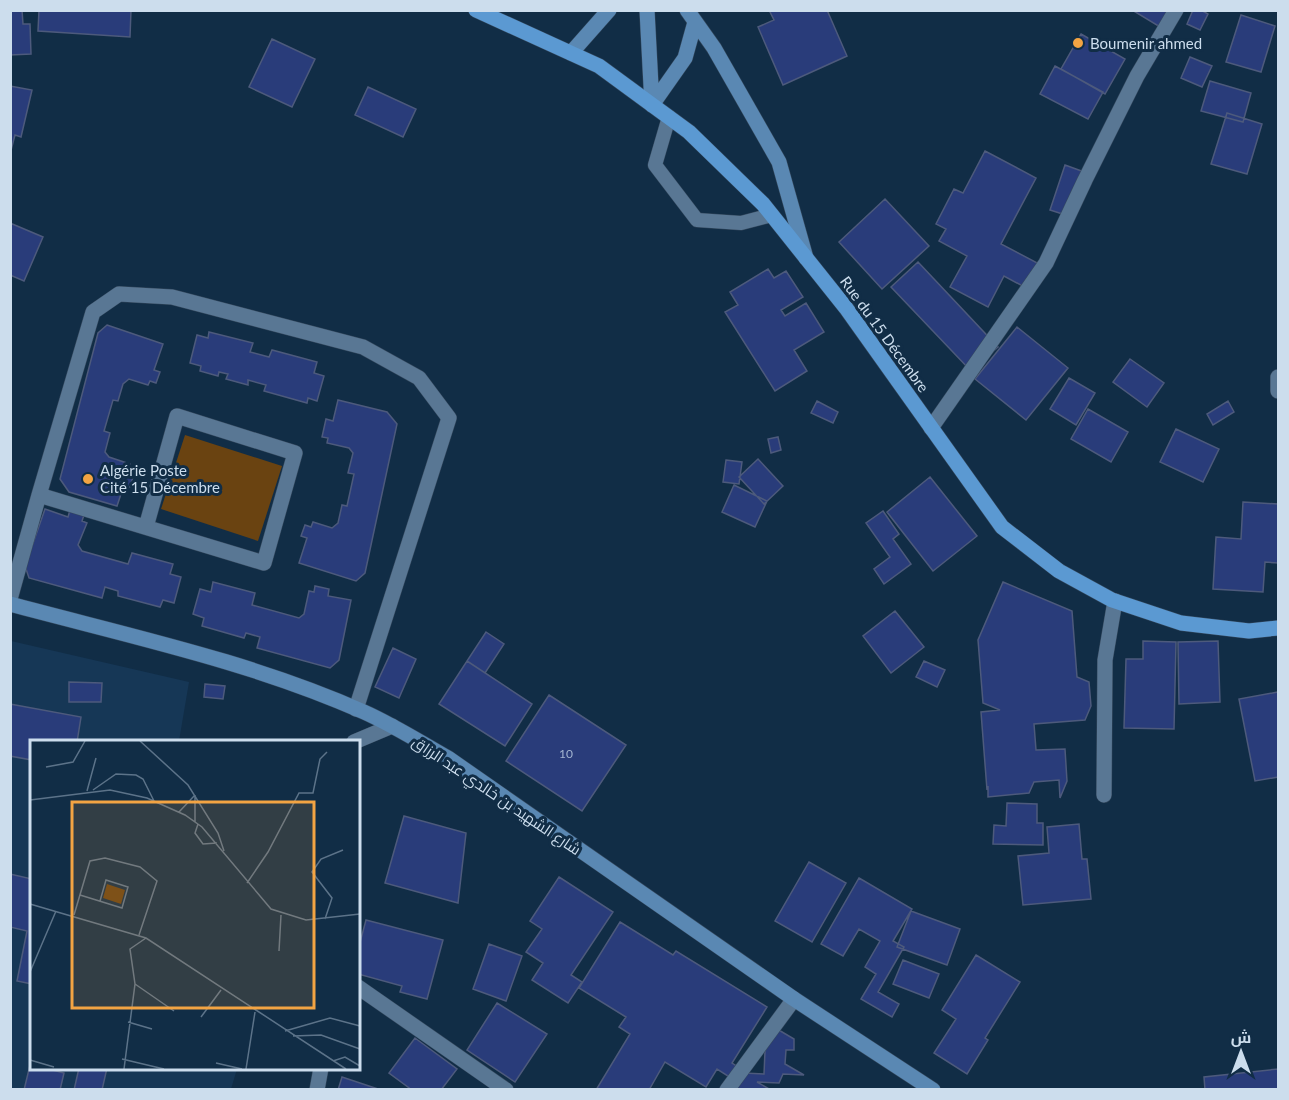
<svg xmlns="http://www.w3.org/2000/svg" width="1289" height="1100" font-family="Lato,Cairo,sans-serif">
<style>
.built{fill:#163756}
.green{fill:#6a4311}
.building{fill:#293c7a;stroke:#4d5a7c;stroke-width:1.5}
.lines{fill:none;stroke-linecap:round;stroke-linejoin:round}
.lane-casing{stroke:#35495e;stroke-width:15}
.street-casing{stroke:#35495e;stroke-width:16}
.secondary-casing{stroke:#35495e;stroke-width:16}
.primary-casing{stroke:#35495e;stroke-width:16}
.lane{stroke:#597794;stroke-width:14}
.street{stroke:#597794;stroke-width:15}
.secondary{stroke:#5a88b3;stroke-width:15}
.primary{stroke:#5b99d2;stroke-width:15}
.poi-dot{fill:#f3a443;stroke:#112d46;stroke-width:2}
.labels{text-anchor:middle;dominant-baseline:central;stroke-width:6;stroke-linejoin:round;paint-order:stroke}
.number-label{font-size:12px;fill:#a3b5d0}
.poi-label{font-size:15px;fill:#ccdded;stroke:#112d46;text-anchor:start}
.street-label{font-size:15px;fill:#ccdded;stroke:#112d46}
.inset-road{fill:none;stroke:#5c7389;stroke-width:1.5}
.view{fill:#f3a443;fill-opacity:0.15;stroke:#f3a443;stroke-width:3}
.inset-edge{fill:none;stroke:#ccdded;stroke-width:3}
</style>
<rect width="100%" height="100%" fill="#112d46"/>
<path class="built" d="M11,641l178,41 -10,59 -147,1v326l205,1 -6,20 -220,1z"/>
<path class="green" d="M185,435l97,31 -24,75 -97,-32z"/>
<path class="building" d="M10,10h12l1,14h7l1,30 -21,1z
M39,10h92l-1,27 -92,-6z
M769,10h58l20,46 -64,29 -25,-58 16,-7z
M1132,10h44l-11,20z
M1193,10h8l7,4 -8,16 -13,-6z
M1241,15l34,11 -14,46 -35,-10z
M1081,34l44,25 -20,35 -44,-25z
M272,39l43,20 -23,48 -43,-20z
M1190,57l22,9 -10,21 -21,-9z
M1055,66l48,26 -15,27 -48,-25z
M1210,81l41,12 -8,29 -42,-11z
M10,86l22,4 -11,47 -6,-2 -5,19z
M368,87l48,22 -13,28 -48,-22z
M1227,113l35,11 -15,50 -36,-10z
M985,151l51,27 -35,66 42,22 -13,24 -26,-14 -16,31 -38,-20 17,-31 -28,-15 7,-12 -10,-5 18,-35 9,4z
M1065,165l22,8 -15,44 -22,-7z
M885,199l44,47 -47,43 -43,-47z
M10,223l33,14 -19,44 -14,-6z
M918,262l80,85 -27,24 -80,-84z
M768,269l6,9 12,-7 17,26 -22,13 4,6 21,-13 18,29 -30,18 13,21 -32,20 -50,-79 13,-7 -8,-13z
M107,325l56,19 -9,26 6,2 -4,11 -6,-2 -2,4 -19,-6 -6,5 -5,17 -5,-1 -9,31 6,2 -5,19 4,5 21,7 -1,4 6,2 -5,17 -6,-2 -7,21 -48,-14 -9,-13 38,-146z
M1017,327l51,41 -42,52 -51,-41z
M209,332l44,11 -3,9 19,5 3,-7 45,12 -3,11 10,3 -7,25 -9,-3 -1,5 -43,-12 2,-6 -18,-5v5l-22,-6 2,-5 -9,-2 -1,4 -18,-5 1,-5 -11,-3 7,-28 11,3z
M1130,359l34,24 -17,24 -34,-25z
M1069,378l26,15 -19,32 -26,-16z
M338,400l49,12 10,12 -32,149 -9,8 -57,-18 8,-25 -6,-2 4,-11 6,2 2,-5 19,6 6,-5 4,-18 5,1 7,-32 -6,-1 5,-20 -4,-5 -22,-5 1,-5 -6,-1 4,-18 7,2z
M817,401l21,11 -5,11 -22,-10z
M1228,401l6,11 -21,13 -6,-11z
M1088,409l40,23 -17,30 -40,-23z
M1176,429l43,20 -16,33 -43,-20z
M778,437l3,13 -10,3 -3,-14z
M758,459l25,27 -19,18 -25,-27z
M726,460l16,2 -3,22 -16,-2z
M930,477l47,59 -44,35 -46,-59z
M734,485l33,16 -12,26 -33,-15z
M1243,502l35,2v59l-13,-1 -2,30 -50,-3 3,-52 25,2z
M45,509l23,8 2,-7 14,5 -2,6 5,2 -9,22 4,6 46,13 4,-11 41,11 -3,10 11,3 -7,26 -11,-3 -3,7 -42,-11v-5l-13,-4 -3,11 -73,-20 -4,-12z
M883,511l16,23 -6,5 18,25 -27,20 -10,-15 16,-12 -24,-34z
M213,582l42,11 -3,12 47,13 5,-4 5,-23 5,1 1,-6 14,3 -1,7 23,4 -12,60 -9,8 -73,-20 3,-11 -14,-4 -2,5 -42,-12 2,-8 -11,-4 7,-25 11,3z
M1003,582l69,29 5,66 12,5 2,24 -6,14 -51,4 2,26 29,-1 2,32 -7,17 -1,-18 -25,2 -5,11 -41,4v-11l-1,4 -6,-78 19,-2 -17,-7 -5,-63z
M895,611l29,36 -33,26 -28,-37z
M486,632l18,12 -19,29 -18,-12z
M1143,641l33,1 -2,87 -50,-1 2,-69h17z
M1218,641l2,61 -41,2 -1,-62z
M393,648l23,11 -17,39 -24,-11z
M467,661l65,43 -27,42 -66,-42z
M924,661l21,9 -8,17 -21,-10z
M69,682l33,1 -1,19h-32z
M205,684l20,2 -2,13 -19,-2z
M1278,692v85l-23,4 -16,-82z
M549,695l77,50 -44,66 -76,-50z
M10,704l71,13 -4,25h-45v18l-22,-4z
M1007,803l30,1v19h6v22l-50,-1 1,-19 12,1z
M404,816l62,17 -8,70 -73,-20z
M1079,824l3,35h5l4,40 -68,6 -5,-49 31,-3 -2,-26z
M809,862l37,21 -34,59 -37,-21z
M10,874l22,5v105l-15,-3 10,-50 -17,-4z
M559,877l54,35 -42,63 11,7 -14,21 -36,-23 11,-17 -17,-11 16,-23 -12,-8z
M859,878l53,31 -19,32 11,6 -26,45 21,12 -7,13 -31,-18 15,-25 -11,-7 15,-26 -21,-12 -16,27 -22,-12z
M911,911l49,18 -13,36 -50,-18z
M366,920l77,20 -16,59 -27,-7 2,-6 -44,-12v-24z
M620,922l53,33 3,-4 91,56 -35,56 6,4 -7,11 -14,-9 -11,18 -41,-25 -16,28h-53l34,-56 -11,-7 7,-10 -47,-29z
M489,944l33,12 -16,45 -33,-12z
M976,955l44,27 -35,56 3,2 -21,34 -33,-21 22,-34 -14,-9z
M903,960l36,14 -10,24 -36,-14z
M497,1003l50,31 -32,48 -48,-32z
M777,1029l17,10v11h-8l-1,14 19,11 -21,-1 -4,9 -22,-1 14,8h-37l10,-17 20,1 1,-23z
M415,1038l42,31 -16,21h-29l-23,-17z
M30,1065l2,3h13l19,5 -4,17h-36z
M79,1068h28l-5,22h-28z
M1278,1069v21h-73l-1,-13z
M342,1077l39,13h-43z"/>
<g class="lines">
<defs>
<path id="lane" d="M669,117l-14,48 42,55 44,3 31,-8"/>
<path id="street" d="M1278,377v14
M931,428l115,-165 39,-83 52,-104 39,-66
M39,495l225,68 31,-110 -118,-37 -31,111
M10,599l29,-104 54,-183 26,-18 53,3 191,50 56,31 30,40 -93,291
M354,742l38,-16
M1104,795l1,-135 10,-59
M358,987l148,103
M317,1090l4,-22
M727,1090l67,-91"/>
<path id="secondary" d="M647,10l5,95
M687,10l27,38 65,114 27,96
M571,53l38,-43
M652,105l33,-47 10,-36
M10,604c119,32 242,58 354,108 29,13 56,30 84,46l346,241 139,91"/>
<path id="primary" d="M476,10l123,56 90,66 74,72 83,104 156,219 57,44 53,29 69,23 68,8 29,-3"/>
</defs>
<use href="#lane" class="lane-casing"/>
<use href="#street" class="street-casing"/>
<use href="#secondary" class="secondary-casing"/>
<use href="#primary" class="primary-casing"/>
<use href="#lane" class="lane"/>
<use href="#street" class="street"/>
<use href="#secondary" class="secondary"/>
<use href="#primary" class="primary"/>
</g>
<g class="poi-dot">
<circle cx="1078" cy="43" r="6"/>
<circle cx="88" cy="479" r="6"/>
</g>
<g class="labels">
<g class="number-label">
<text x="566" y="753">10</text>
</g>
<g class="poi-label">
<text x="1090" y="43">Boumenir ahmed</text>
<text x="100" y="470">Algérie Poste<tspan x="100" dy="17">Cité 15 Décembre</tspan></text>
</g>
<g class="street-label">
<text transform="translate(885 334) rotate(54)">Rue du 15 Décembre</text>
<text transform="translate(497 795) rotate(34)">شارع الشهيد بن خالدي عبد الرزاق</text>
</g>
</g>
<g transform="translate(30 740)">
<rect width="330" height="330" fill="#112d46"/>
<path d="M77,144l18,6 -4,14 -18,-6z" fill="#6a4311"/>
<path class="inset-road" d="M110,1l48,44 30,48 6,18M16,27l27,-5 12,-21M63,50l23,-16 20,1 7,4 11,22M57,51l9,-33M165,55v27M0,60l80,-10 37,8 38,17 17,12 69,82 35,11 54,-6M149,72l16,-17M168,84l-3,9 8,11 14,-1M217,143l21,-31 31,-59h14l7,-34 7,-7M50,155l42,13 6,-21 -22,-7 -6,21M0,164l116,34 200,131M44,175l16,-54 15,-3 35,9 17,14 -18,54M295,179l7,-21 -20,-26 9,-13 22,-9M249,211l2,-36M0,232l26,-61M105,244l39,27M171,277l20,-27M98,282l24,7M255,291l45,-13 30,8M263,296l28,-1 39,14M92,319l42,10M0,320l24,7M303,321l12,-4 15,9M186,323l26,6M94,329l11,-85 -5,-35 16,-11M216,329l9,-57"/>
<path class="view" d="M42,62h242v206h-242z"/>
<rect width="330" height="330" class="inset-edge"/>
</g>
<rect width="1289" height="1100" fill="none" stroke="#ccdded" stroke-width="24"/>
<g transform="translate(1241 1052)" stroke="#112d46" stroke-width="4.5" paint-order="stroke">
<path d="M0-4.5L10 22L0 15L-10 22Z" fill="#ccdded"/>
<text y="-9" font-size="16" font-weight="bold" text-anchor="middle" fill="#ccdded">ش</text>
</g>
</svg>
